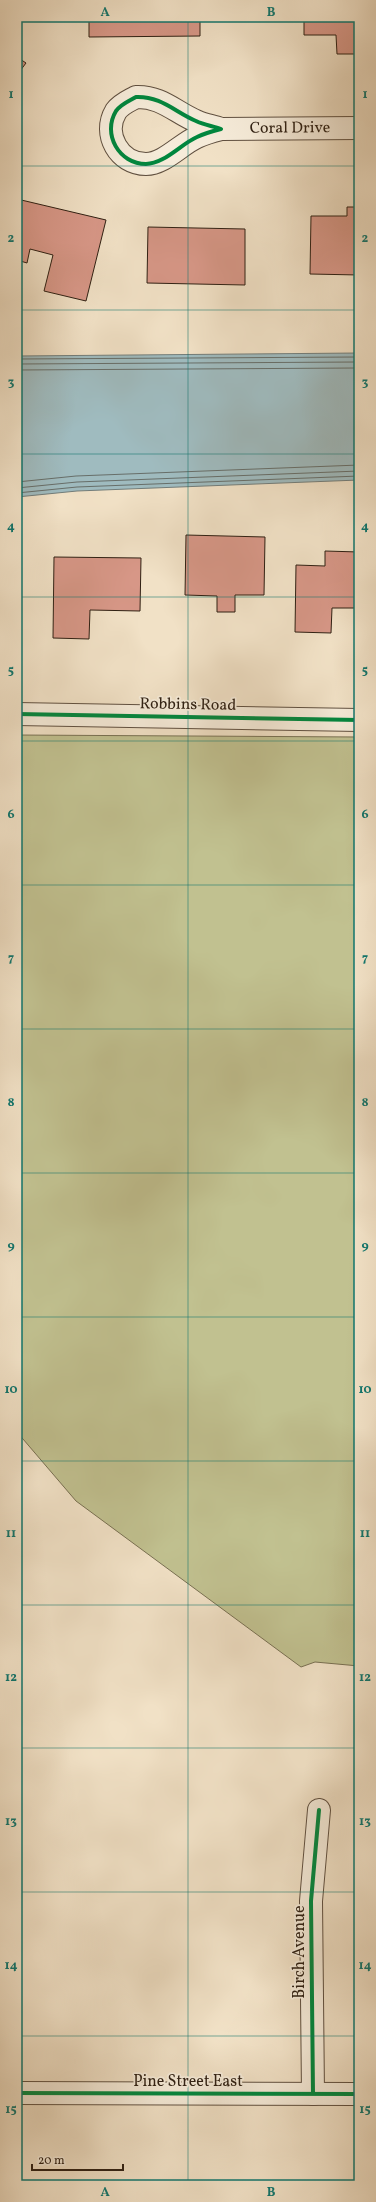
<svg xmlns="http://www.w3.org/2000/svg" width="376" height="2202" font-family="Vollkorn,serif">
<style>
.green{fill:#c1c190;stroke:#787052}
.water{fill:#9fbbbf;stroke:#727d7a}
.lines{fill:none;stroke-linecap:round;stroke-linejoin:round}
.shore{stroke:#676e69;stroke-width:1}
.building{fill:#d79787;stroke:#2f2013}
.minor-casing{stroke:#605040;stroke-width:24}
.minor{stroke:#f6ecda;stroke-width:22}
.cycleway-casing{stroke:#f6ecda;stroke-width:6}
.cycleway{stroke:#00873e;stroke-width:4}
.grid{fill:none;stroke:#0f766e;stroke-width:1;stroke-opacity:0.55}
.labels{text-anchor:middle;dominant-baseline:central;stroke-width:3.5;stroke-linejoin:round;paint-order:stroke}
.street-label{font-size:16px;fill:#2f2013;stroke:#f6ecda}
.neatline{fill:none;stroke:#0f766e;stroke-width:1.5}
.grid-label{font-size:13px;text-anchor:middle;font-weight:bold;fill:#0f766e}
</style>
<rect width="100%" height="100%" fill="#f1e1c6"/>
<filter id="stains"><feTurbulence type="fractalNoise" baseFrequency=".005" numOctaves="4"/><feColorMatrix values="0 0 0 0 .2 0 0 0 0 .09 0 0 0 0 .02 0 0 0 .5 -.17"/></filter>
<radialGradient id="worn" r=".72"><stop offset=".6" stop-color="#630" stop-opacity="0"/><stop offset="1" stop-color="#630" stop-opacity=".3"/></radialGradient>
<path class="green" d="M17,735l342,2v929l-44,-4 -14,5 -225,-166 -59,-69z"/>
<path class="water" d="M359,353v127l-282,11 -60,6v-141z"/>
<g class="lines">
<path class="shore" d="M17,359l342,-2
M17,364l342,-2
M17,370l342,-2
M17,482l59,-6 283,-11
M17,488l60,-6 282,-11
M17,493l60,-6 282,-11"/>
</g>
<path class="building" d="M89,17h111v19l-111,1z
M304,17h55v37h-22l-1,-19h-32z
M17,57l9,6 -9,12z
M17,199l89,21 -20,81 -42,-10 9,-36 -23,-6 -3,14 -10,-3z
M347,207h12v68l-49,-1 1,-58h36z
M148,227l97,2v56l-98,-2z
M186,535l79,2 -1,58h-29v17h-18v-16l-32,-1z
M325,551l34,1v56h-27l-1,25 -36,-1 1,-67 29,1z
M54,557l87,1 -1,53 -50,-1 -1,29 -36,-1z"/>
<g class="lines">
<defs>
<g id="minor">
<path d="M136,97c25,-1 39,15 60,24 8,4 17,5 25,8 -8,2 -16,4 -24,8 -16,7 -33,27 -51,27 -27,0 -44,-30 -30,-53 5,-7 13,-10 20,-14z"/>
<path id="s1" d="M221,129l138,-1"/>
<path d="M17,714l342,6"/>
<path d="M17,2093l342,1"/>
<path d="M313,2094l-2,-193 8,-91"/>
</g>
</defs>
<use href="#minor" class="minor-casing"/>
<use href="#minor" class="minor"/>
<defs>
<path id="cycleway" d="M136,97c25,-1 39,15 60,24 8,4 17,5 25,8 -8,2 -16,4 -24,8 -16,7 -33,27 -51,27 -27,0 -44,-30 -30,-53 5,-7 13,-10 20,-14z
M17,714l342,6
M17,2093l342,1
M313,2094l-2,-193 8,-91"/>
</defs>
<use href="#cycleway" class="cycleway-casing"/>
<use href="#cycleway" class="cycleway"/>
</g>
<path class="grid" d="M188,17v2168M17,166h342M17,310h342M17,454h342M17,597h342M17,741h342M17,885h342M17,1029h342M17,1173h342M17,1317h342M17,1461h342M17,1605h342M17,1748h342M17,1892h342M17,2036h342"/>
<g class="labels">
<g class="street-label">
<text stroke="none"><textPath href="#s1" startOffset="69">Coral Drive</textPath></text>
<text transform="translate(188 705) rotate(1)">Robbins Road</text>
<text transform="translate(300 1952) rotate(-90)">Birch Avenue</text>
<text x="188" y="2082">Pine Street East</text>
</g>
</g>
<rect width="376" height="2202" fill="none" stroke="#f1e1c6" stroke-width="44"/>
<path d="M32 2164v6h91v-6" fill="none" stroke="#2f2013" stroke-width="2"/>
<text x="38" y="2164" font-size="12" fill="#2f2013" stroke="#f6ecda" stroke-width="3" paint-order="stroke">20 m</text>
<rect x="22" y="22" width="332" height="2158" class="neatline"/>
<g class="grid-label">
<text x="105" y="16">A</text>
<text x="271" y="16">B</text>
<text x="11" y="98">1</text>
<text x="365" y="98">1</text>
<text x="11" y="242">2</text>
<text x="365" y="242">2</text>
<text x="11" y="386">3</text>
<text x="365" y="386">3</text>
<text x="11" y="530">4</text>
<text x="365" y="530">4</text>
<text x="11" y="674">5</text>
<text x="365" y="674">5</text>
<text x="11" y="818">6</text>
<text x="365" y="818">6</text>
<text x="11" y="962">7</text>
<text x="365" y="962">7</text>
<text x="11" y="1106">8</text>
<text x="365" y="1106">8</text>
<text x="11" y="1249">9</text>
<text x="365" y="1249">9</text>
<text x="11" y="1393">10</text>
<text x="365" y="1393">10</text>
<text x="11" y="1537">11</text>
<text x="365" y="1537">11</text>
<text x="11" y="1681">12</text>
<text x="365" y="1681">12</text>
<text x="11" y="1825">13</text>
<text x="365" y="1825">13</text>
<text x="11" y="1969">14</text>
<text x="365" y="1969">14</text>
<text x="11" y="2113">15</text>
<text x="365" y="2113">15</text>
<text x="105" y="2196">A</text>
<text x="271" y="2196">B</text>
</g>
<rect width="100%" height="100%" filter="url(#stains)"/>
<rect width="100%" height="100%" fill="url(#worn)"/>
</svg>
